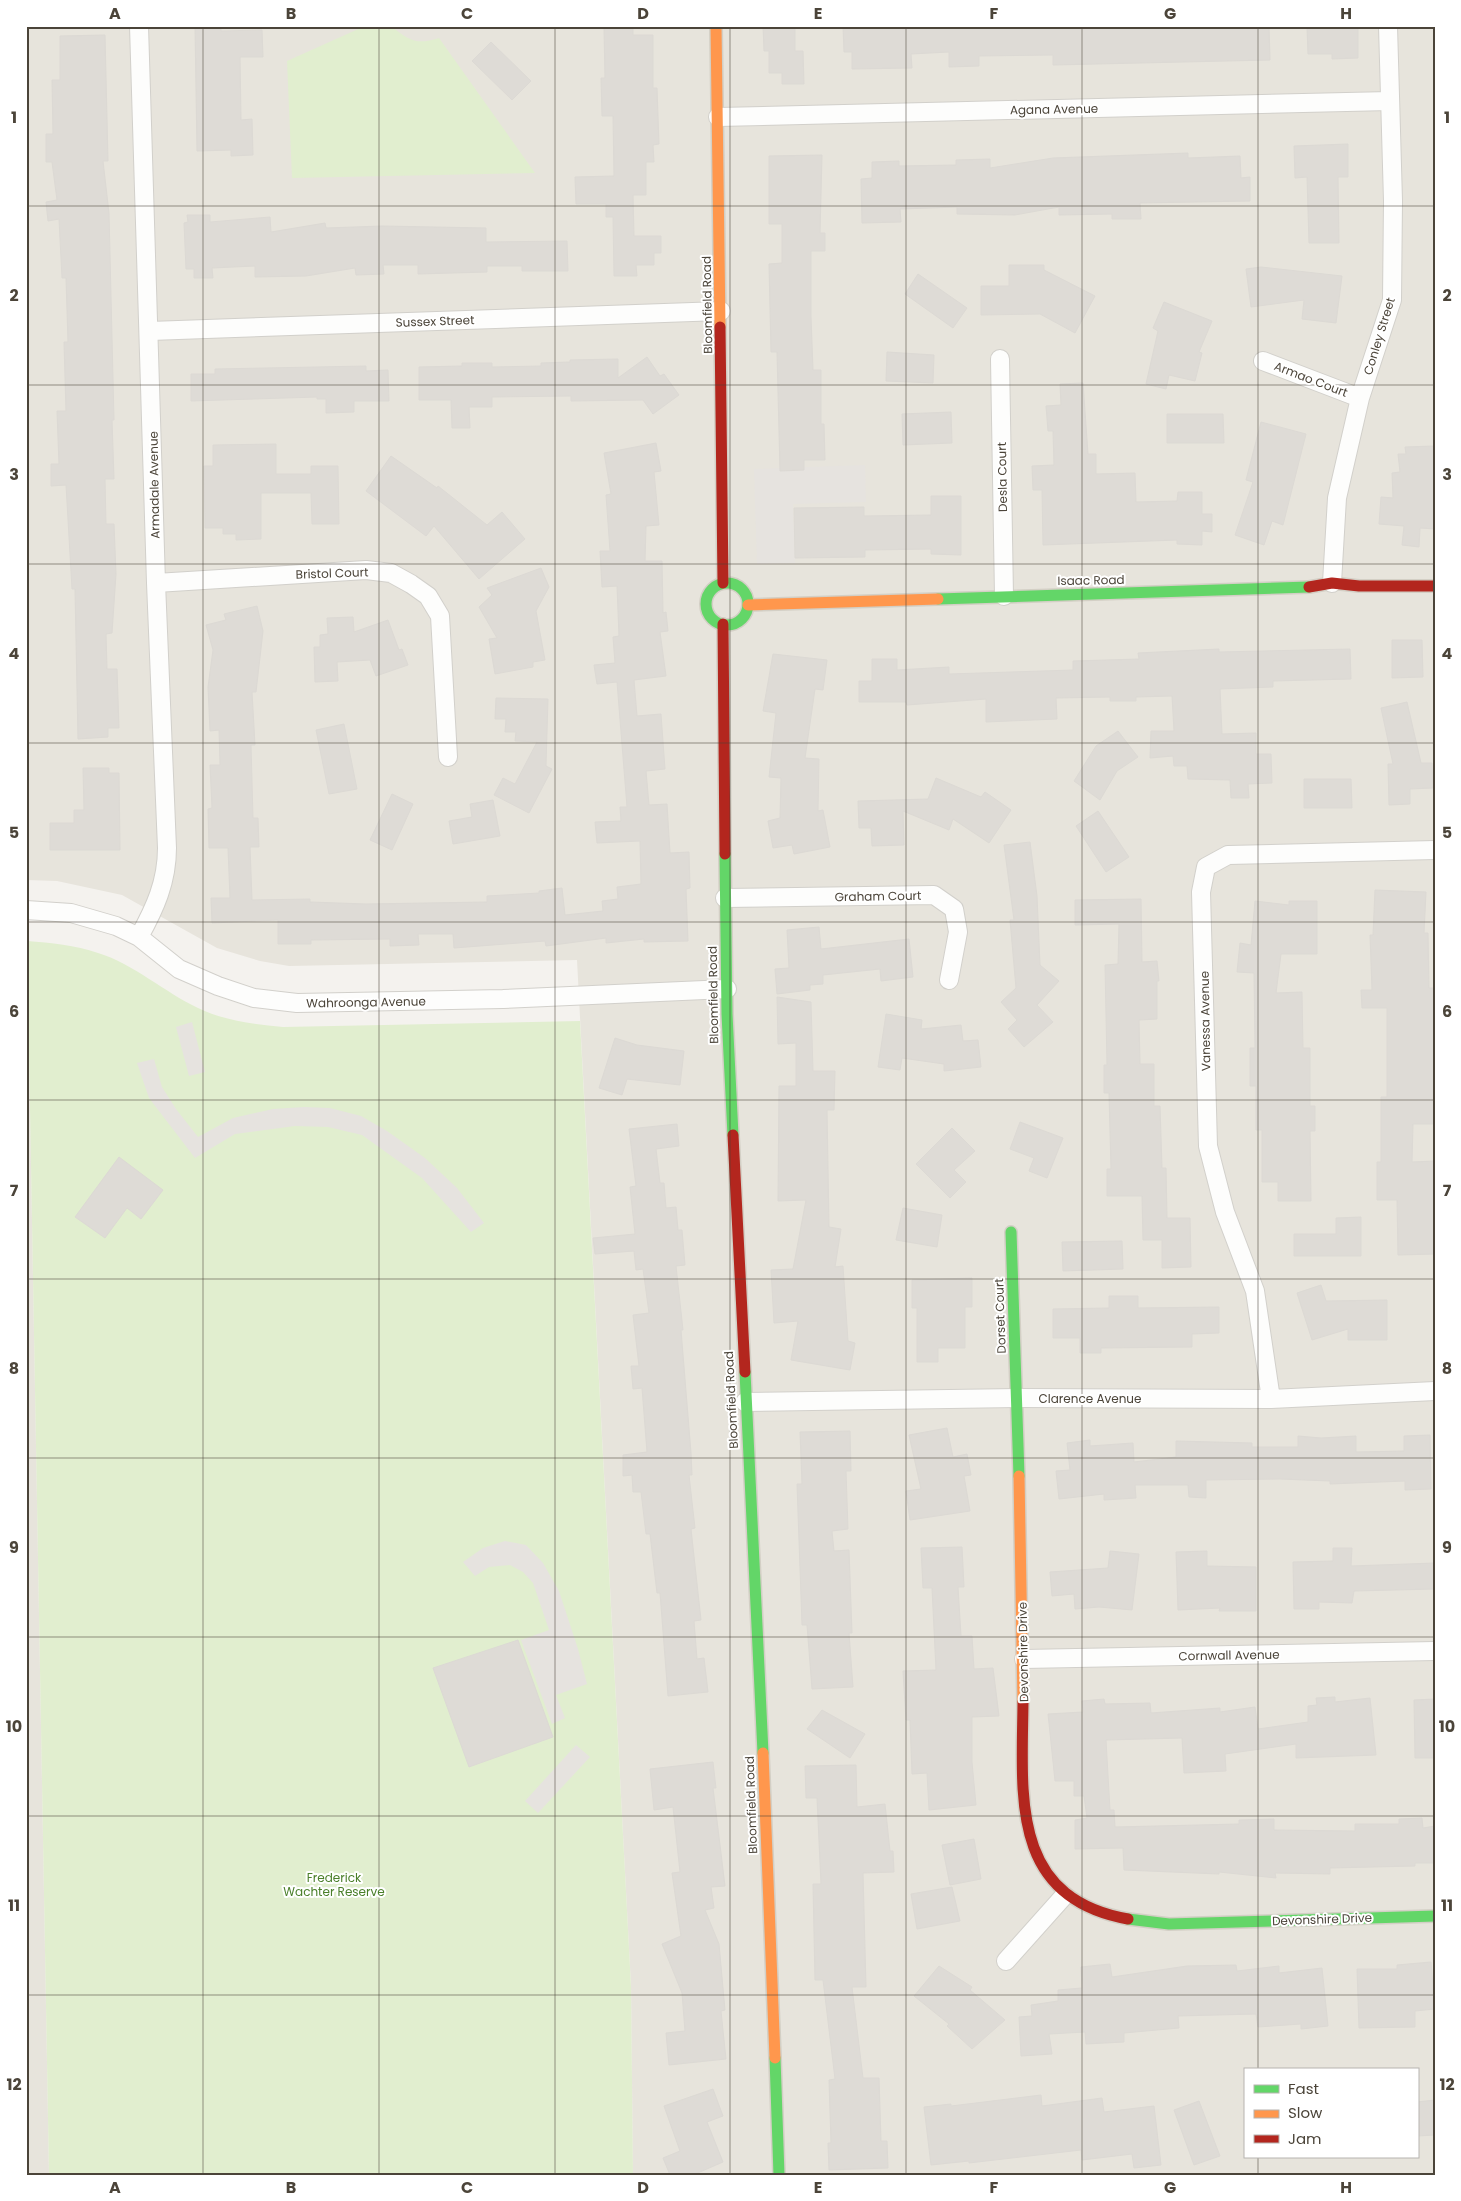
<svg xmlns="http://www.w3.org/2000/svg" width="1461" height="2201" font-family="Poppins,sans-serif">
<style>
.residential{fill:#e7e4dc;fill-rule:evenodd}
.green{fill:#e1eecf}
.parking{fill:#e6e3df}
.building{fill:#dedbd6;stroke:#dcd9d4}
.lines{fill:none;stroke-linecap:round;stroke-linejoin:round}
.street-casing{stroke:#d2d0cb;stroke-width:20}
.fast-casing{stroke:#d3cfc5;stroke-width:14}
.slow-casing{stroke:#d3cfc5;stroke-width:14}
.jam-casing{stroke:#d3cfc5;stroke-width:14}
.street{stroke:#fdfdfc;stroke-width:18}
.fast{stroke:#63d668;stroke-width:11}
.slow{stroke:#ff974d;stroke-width:11}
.jam{stroke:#b3261e;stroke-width:11}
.grid{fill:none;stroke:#4b4439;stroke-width:1;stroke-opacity:0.55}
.labels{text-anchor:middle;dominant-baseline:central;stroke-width:4;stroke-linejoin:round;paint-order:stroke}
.street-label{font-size:12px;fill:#4b4439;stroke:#fff}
.park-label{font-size:12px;fill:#4a7f2a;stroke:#fff}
.neatline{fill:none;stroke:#4b4439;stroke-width:2}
.grid-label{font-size:16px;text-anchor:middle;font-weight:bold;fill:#4b4439}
</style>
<rect width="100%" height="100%" fill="#f4f2ee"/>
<path class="residential" d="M26,26h1409v2149h-802l-2,-189 -54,-1026 -288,6 -29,-5 -43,-13 -95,-53 -65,-14 -31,-1zM1245,2070h172v87h-172z
M26,918l1,23 22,1234h-23z"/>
<path class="green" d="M365,26c7,0 23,-2 27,1 18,14 25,18 47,11l96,135 -243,5 -5,-117z
M27,941c24,2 48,4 71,12 36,11 66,39 100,55 27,13 55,16 85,19l297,-6 51,965 2,189h-584z"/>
<path class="parking" d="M865,465l1,37 -73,2 2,59 -38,1 -3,-95z
M192,1022l13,50 -16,4 -13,-49z
M154,1059l8,28 14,22 22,28 35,-19 40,-9 31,-2 26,1 31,8 26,15 38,27 32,30 27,35 -13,9 -49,-54 -60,-43 -34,-8 -33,-1 -60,8 -40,24 -46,-60 -12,-35z
M505,1541l21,4 17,18 16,28 19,58 9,35 -31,11 9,23 -13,6 -31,-84 28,-10 -16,-47 -10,-11 -13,-7 -21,2 -14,9 -12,-14 20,-14z
M576,1745l14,12 -52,56 -13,-12z"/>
<path class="building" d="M195,26h26v5l41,-1 1,27h-23l1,63 11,-1 1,36 -22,1v-6l-34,1z
M763,26h32v25h8l1,33h-22v-11h-13v-22h-5z
M843,26h426l1,34 -217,5v-10l-74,1v10l-30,1v-15l-38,2 1,14 -60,1v-17h-8z
M1358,26v32l-26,1v-5h-24l-1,-27z
M604,28h29v7h20v53h4l2,56 -6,1 1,17h-8v33h-13l1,41h27v17h-7v12h-18l1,11h-23l-1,-59h-7v-13h-30l-1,-27 39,-1 -1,-60h-11l-1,-38h4z
M105,35l3,126h-5l6,52 5,207h-2l2,59h-9l1,45h8l2,50 -4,59 -6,1 1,35h10l2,59h-11v9l-30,2 -3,-150h-3l-6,-104 -15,1v-22h8l-2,-53h9l-2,-69h4l-2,-64h-4l-3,-59 -11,2 -2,-19 11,-2 -5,-38h-6v-28h7l-1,-54h8v-44z
M491,42l40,39 -19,19 -40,-39z
M1348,144v33h-10l1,66h-30l-2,-66 -12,1 -1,-32z
M1188,153v5l52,-2 1,22 9,-1v24l-110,2 1,16h-29v-5l-53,1v-8l-44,8 -58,-1v-7l-57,2 1,13 -39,1 -1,-44 11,-1v-16l27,-1v5l57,-1v-5l34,-1v9l63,-10z
M822,155l-2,78h5v18h-14v66l2,53h8v54h3l1,36h-21v10l-24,1 -3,-119h-6l-2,-88 13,-1v-39h-13v-68z
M187,215h23v7l60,-5 1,15 54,-9 1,5 56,-2 104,2v14l81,-1 1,30h-46v-5h-35v6l-69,2v-9h-35l1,9 -28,1 -1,-7 -49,8 -51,1v-11l-43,2 1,10h-19v-9h-8l-2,-46 4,-1z
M1009,265h35v5l51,26 -20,37 -35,-19 -59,1v-29h28z
M1261,267l81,9 -6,47 -34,-4 2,-19 -53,7 -5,-38z
M918,274l49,34 -14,20 -48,-34z
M1164,302l48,19 -13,31 3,1 -7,28 -26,-6 -3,14 -20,-5 12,-53 -5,-3z
M887,352l47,3 -1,28 -47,-2z
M647,357l13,19 4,-2 15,21 -26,19 -10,-14 -72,1v-5l-79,1v10h-23l1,21h-18l-1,-28h-32v-33l43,-1v-3h30v4l49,-1v-3l29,-1v-2l48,-1v19z
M366,366v5l22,-1 1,31h-35v11l-28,1v-14h-9v-2l-126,4v-27h24v-5z
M1083,383l5,71h8v20l39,-1 1,29 41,-1 1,-9h24v22h10v18l-10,-1v14l-25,-1v-4l-134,5 -1,-55h-9l-1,-24 22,-1 -1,-34h-5l-2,-25 15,-1 -1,-21z
M951,412l1,31 -49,2 -1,-31z
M1167,414h56l1,29h-57z
M1261,422l45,12 -23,91 -11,-4 -8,24 -29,-10 18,-53 -7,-2z
M656,443l5,28 -7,1 5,53 -13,1 -1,35h17l1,52 3,-1 2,19 -8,1 6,44 -32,4 3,36 24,-2 4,55 -19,2 3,34 18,-1 3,49 19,-1 1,36 -4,1 2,52 -44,1v-3l-38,4v-5l-60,8 -1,-5 -91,7 -1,-14h-35l1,11 -29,1v-7l-79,1v4h-33v-24l-66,3 -1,-25h19l-2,-50h-19l-1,-39 4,-1 -2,-43h10l-1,-35 -9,1 -2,-44 5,-37 -7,-25 20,-5 -2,-6 33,-8 6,25 -7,61h-4l3,53h-4l2,73h5l1,29h-9l2,53 58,-1v3l56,2 121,-2v-6l52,-3v-2l23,-3 3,27 38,-4 -1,-10 16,-2 -1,-12 24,-3 -1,-43 -43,2 -2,-21 26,-1 -1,-14h7l-10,-125 -20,2 -3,-19 21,-2 -2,-26 6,-1 -2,-50 -15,1 -2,-36h10l-4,-56 5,-1 -7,-41z
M276,444v30h35v-8h27l1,58h-27l-1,-31h-50v46l-25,1v-6h-13v-6h-18l-1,-62h9v-21z
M1434,446l1,83 -15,-1 -1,19 -17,-2 2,-19 -25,-2 2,-27 12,1 -1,-25 8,-1 -2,-18h8l-1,-7z
M391,456l46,32 1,-2 49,39 15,-13 23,27 -46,40 -45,-53 -8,10 -60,-45z
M931,496h30v59l-30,-1v-5l-66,1v7l-70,1 -1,-50 70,-1v9l67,-1z
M541,568l8,19 -13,24 9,49 -12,2v5l-38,7 -6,-35 8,-1 -18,-31 13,-12 -5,-7z
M353,617l1,15 34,-12 11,30 3,-1 6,16 -32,11 -6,-16 -33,2 1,19 -23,1 -1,-35h6v-12l8,-1 -1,-16z
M1392,640h30l1,37 -31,1z
M1219,649v3l131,-3 1,30 -78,2v6l-53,2 2,45 34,-1v21h15l1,29 -24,1 1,14h-18l-1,-18 -42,-1 -1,-13h-13l-1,-10 -23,2 1,-27h23l-2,-35 -36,1v4h-26v-4l-54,1 1,21 -71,3v-23l-79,6 -1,-3h-47v-21h13v-22h25v11l52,-3v7l124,-4v-9l66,-2 -1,-6z
M773,654l54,6 -4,30 -8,-1 -10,69 14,1 -1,52 5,-1 7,37 -36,7 -2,-9 -19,3 -5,-27 12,-3 1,-40 -12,-1 7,-64 -13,-2z
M496,698l52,1 -2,67 6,3 -23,44 -35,-18 9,-17 12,6 22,-42 -22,-1 1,-9h-11l1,-13h-11z
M1407,702l14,61h11l1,25 -23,1v15l-21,1 -1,-41h5l-12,-56z
M344,724l13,65 -28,5 -13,-64z
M1118,731l20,26 -21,14 -17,29 -26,-19 22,-35z
M83,768h26v5h10l1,77h-70v-27h24v-13h10z
M936,778l45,19 4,-5 26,18 -22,33 -36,-24 -4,11 -46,-19 1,34 -32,1 -1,-18h-12l-1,-27 70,-2z
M1304,779h47l1,29h-48z
M392,794l21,10 -21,46 -22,-10z
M493,800l7,36 -47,8 -4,-23 23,-4 -2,-13z
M1098,811l31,46 -23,15 -30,-46z
M1030,842l7,54 3,69 19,16 -22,24 16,17 -29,25 -16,-18 9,-9 -16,-18 15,-14 -6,-68h4l-10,-75z
M1375,890l51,2 -2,41h4l1,55h6v136h-22l-1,38 23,-1v93l-37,1 -1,-55h-20v-38h4v-65h6v-89h-25l-1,-18h11l-2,-55h3z
M1141,899l1,63 15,-1 2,20h-2v38l-18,1 1,44h14v42h6l2,62h4l1,50h23l1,49 -29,1v-28h-19l-1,-44h-35v-27h4l-2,-76h-5v-28h3l-2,-100 13,-1 1,-40 -44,1v-25z
M1255,901l34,4v-4h28v53h-36l-5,39 26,-1 1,56h7v58h5v25h-5l1,70h-33v-19h-16v-52h-6v-44h-6v-38h5l-1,-75 -17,-1 3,-29 11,2z
M819,927l2,22 88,-10 4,38 -32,4 -1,-12 -57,6v9l-13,1v5l-33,4 -2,-25 14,-1 -2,-38z
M777,997l34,5 2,69h22l-1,39h-7l2,117 12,2 -6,38 8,-1 5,75 7,2 -5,27 -59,-10 7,-39 -24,2 -3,-53 22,-1 13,-69 -28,1 1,-115h17v-43l-18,1z
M886,1014l36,6 -1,9 40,-4 2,16 15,-1 3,27 -37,4v-7l-42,-6 -2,12 -22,-3z
M615,1038l22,7 47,6 -4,34 -53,-6 -5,16 -23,-7z
M1020,1122l43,16 -16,40 -18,-7 5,-13 -24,-9z
M677,1124l2,22 -23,3 4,34h4l2,25 10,-1 2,23h4l3,35 -9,1 7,64h-2l10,123 1,22h-3l6,53 -4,1 10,91 -7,1 3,38 7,-1 4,34 -40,4 -8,-103h-3l-7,-59h-4l-5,-42h-8l-1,-17 -9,1v-21l24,-3 -5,-64 -9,1 -2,-23h8l-6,-51 16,-2 -6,-44 -7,1 -2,-19 -39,3 -2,-16 42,-4 -5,-47 6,-1 -7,-57z
M952,1128l23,23 -21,19 12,12 -16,16 -34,-34z
M119,1157l44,33 -22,29 -14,-11 -22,30 -30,-21z
M903,1208l39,7 -5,32 -41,-7z
M1361,1217v39h-67v-22h42v-16z
M1122,1241l1,28 -60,2 -1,-29z
M972,1278v29h-7v41h-27v14h-21v-54h-5v-28z
M1321,1285l5,16 61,-1v40h-39v-11l-36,11 -15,-47z
M1109,1296h29v12l81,-1v26l-27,1v13l-91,1v5h-21v-15h-27v-29l56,-1z
M947,1428l6,29 14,-3 4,21 -7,1 6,35 -60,9 -4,-29 15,-2 -12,-54z
M850,1431l1,40h-5l2,58 -16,2 2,20 15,-1 3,83h-3l4,54 -41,2 -5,-64h-5l-5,-141h5l-2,-52z
M1430,1435l1,54 -26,1v-9l-75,3v-3l-50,-2 -74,1v18l-17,-1 -1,-12h-53l1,13 -32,2v-6l-45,5 -3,-28 14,-1 -3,-27 23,-3v6l43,-3 1,19 42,-5v-16l76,2v4h46v-11l23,2 35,-2v16l48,-1v-15z
M962,1547l2,40h-6l3,49h11l2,33 19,-1 6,48 -27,1v45l4,43 -47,5 -2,-37 -15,1 -2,-54h-4l-3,-49 33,-1 -4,-82h-9l-2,-40z
M1333,1548h19l-1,18 84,-3v26l-81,2 -2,12 -33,-1v7h-25l-1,-47 40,-1z
M1110,1551l29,3 -7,56 -33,-3 -24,2 -1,-15 -22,2 -2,-24 58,-4z
M1207,1551v15l49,1v44h-37l1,-3 -42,2 -2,-58z
M518,1640l35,97 -84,30 -36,-99z
M1335,1697v5l35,-4 6,57 -80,3v-14l-71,10 1,17 -42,2 -2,-35 -76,2 4,70h4l1,17 124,-3v-4l35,-1v11l81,1v-7h44v-5l23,-1 1,10 12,-2v37h-20v3l-85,2v6l-55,-1 1,5 -57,-6v2l-95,-4 -1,-22 -48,1v-29l12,-2 -3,-22h-10v-15h-19l-7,-67 35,-2 -1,-11 22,-2 1,5 45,-1 1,10 69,-5v4l35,-5 3,22 50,-7v-16l9,-1 -1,-7z
M1435,1699v59h-20l-1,-58z
M822,1710l43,24 -15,24 -43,-29z
M713,1762l3,26h-3l12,98 -14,1 3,21 -9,2 14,34 6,66 -4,1 5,48 -57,6 -3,-32 19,-2 -3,-38 -20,-49 19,-8 -9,-63 8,-1 -7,-65 -19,3 -4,-41z
M856,1765l1,42 28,-3 5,47h3l1,21 -31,1 3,114h-14l11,91h16l2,63h6l1,27 -59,2 -1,-27h3l-2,-63 6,-1 -12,-99h-8l-2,-96h8l-4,-86h-11l-1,-32z
M974,1839l7,40 -31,6 -8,-40z
M952,1887l8,34 -43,8 -6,-35z
M1431,1962l4,47 -20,2v16l-56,1 -2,-59h40v-4z
M1110,1964l2,13 75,-11 49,-1 1,6 42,-5v7l43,-5 6,58 -27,3v-5l-43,3 -2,-13 -78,2 1,12 -55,5v9l-38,2 -1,-12 -36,2 3,20 -31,2 -2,-39 13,-1 -1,-11 27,-4v-11l24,-2 -1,-21z
M939,1966l33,21 -2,3 35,30 -33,29 -25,-23 2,-2 -35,-28z
M713,2089l10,27 -16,6 16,40 -30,13h-23l-7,-17 17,-7 -16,-45z
M1041,2095l1,11 60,-8 2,14 50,-6 7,59 -27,3 -2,-14 -50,6 -1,-10 -112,13v-2l-38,4 -7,-58 27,-3v2z
M1435,2100v35l-18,1v-34z
M1199,2101l21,55 -26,9 -20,-55z"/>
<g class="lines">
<defs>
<path id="street" d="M139,26l17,557 11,265c0,34 -12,60 -28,89
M718,117l672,-16
M150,331l571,-20
M1000,359l4,237
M1263,361l97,37
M156,583l210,-13 25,3 20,11 17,12 12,20 8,141
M1332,583l5,-85 23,-100 32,-98 1,-99 -5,-175
M725,898l209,-3 20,14 4,23 -9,48
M26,910l45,3 45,13 23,11 40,32 39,17 36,12 43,5 206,-4 224,-10
M1271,1399l-16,-108 -30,-79 -17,-66 -7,-254 5,-25 22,-12 207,-5
M745,1402l272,-4 254,1 164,-8
M1024,1659l411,-8
M1006,1961l58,-65"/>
<path id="fast" d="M706 604a21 21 0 1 1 42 0a21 21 0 1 1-42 0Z
M938,599l371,-12
M725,854l2,160 6,121
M1011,1232l8,244
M745,1372l18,381
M1128,1919l41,5 266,-8
M775,2058l4,117"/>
<path id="slow" d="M716,26l4,301
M748,605l190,-6
M1019,1476l4,226
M763,1753l12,305"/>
<path id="jam" d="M720,327l3,256
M1309,587l23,-4 27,3h76
M723,624l2,230
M733,1135l12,237
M1023,1702c-1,95 -13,196 105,217"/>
</defs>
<use href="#street" class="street-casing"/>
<use href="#fast" class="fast-casing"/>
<use href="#slow" class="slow-casing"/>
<use href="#jam" class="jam-casing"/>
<use href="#street" class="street"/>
<use href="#fast" class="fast"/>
<use href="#slow" class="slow"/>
<use href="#jam" class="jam"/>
</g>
<path class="grid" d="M203,26v2149M379,26v2149M555,26v2149M730,26v2149M906,26v2149M1082,26v2149M1258,26v2044M26,206h1409M26,385h1409M26,564h1409M26,743h1409M26,922h1409M26,1100h1409M26,1279h1409M26,1458h1409M26,1637h1409M26,1816h1409M26,1995h1409M1258,2157v18"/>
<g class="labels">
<g class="street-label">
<text transform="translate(1054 109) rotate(-1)">Agana Avenue</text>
<text transform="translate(707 305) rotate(-91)">Bloomfield Road</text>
<text transform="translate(435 321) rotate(-2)">Sussex Street</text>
<text transform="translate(1379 336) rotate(-73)">Conley Street</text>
<text transform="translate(1311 379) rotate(21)">Armao Court</text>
<text transform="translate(1002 477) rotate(-91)">Desla Court</text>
<text transform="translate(154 485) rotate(-91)">Armadale Avenue</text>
<text transform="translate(332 573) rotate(-2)">Bristol Court</text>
<text transform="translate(1091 580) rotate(-1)">Isaac Road</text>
<text transform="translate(878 896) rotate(-1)">Graham Court</text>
<text transform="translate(713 995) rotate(-91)">Bloomfield Road</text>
<text transform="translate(366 1002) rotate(-1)">Wahroonga Avenue</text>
<text transform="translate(1205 1021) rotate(-91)">Vanessa Avenue</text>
<text transform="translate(1000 1316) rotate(-92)">Dorset Court</text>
<text x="1090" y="1398">Clarence Avenue</text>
<text transform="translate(731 1400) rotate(-93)">Bloomfield Road</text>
<text transform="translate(1023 1652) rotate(-91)">Devonshire Drive</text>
<text transform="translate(1229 1655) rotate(-1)">Cornwall Avenue</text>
<text transform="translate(751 1805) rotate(-92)">Bloomfield Road</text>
<text transform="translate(1322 1919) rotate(-2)">Devonshire Drive</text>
</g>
<g class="park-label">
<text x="334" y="1877">Frederick<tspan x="334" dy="14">Wachter Reserve</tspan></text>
</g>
</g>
<rect width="1461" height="2201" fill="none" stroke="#ffffff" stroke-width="55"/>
<rect x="1244" y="2068" width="175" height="90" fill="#ffffff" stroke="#b7b4b0"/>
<rect x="1254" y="2085" width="25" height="8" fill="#63d668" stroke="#b7b4b0"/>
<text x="1288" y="2094" font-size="15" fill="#4b4439">Fast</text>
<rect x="1254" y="2110" width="25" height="8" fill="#ff974d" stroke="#b7b4b0"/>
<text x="1288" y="2118" font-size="15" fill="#4b4439">Slow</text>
<rect x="1254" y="2135" width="25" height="8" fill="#b3261e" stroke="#b7b4b0"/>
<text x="1288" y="2144" font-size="15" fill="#4b4439">Jam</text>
<rect x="28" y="28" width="1406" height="2146" class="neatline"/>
<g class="grid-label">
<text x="115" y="19">A</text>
<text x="291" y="19">B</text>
<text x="467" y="19">C</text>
<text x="643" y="19">D</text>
<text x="818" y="19">E</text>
<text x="994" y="19">F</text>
<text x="1170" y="19">G</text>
<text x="1346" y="19">H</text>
<text x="14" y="123">1</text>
<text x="1447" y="123">1</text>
<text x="14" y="301">2</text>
<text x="1447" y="301">2</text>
<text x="14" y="480">3</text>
<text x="1447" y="480">3</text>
<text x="14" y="659">4</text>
<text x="1447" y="659">4</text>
<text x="14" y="838">5</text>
<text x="1447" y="838">5</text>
<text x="14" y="1017">6</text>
<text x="1447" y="1017">6</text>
<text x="14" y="1196">7</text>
<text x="1447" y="1196">7</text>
<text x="14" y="1374">8</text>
<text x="1447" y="1374">8</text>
<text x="14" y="1553">9</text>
<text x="1447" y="1553">9</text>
<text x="14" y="1732">10</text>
<text x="1447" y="1732">10</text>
<text x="14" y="1911">11</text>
<text x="1447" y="1911">11</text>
<text x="14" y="2090">12</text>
<text x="1447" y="2090">12</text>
<text x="115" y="2193">A</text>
<text x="291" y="2193">B</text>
<text x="467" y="2193">C</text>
<text x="643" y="2193">D</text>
<text x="818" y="2193">E</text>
<text x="994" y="2193">F</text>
<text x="1170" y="2193">G</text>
<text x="1346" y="2193">H</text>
</g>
</svg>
